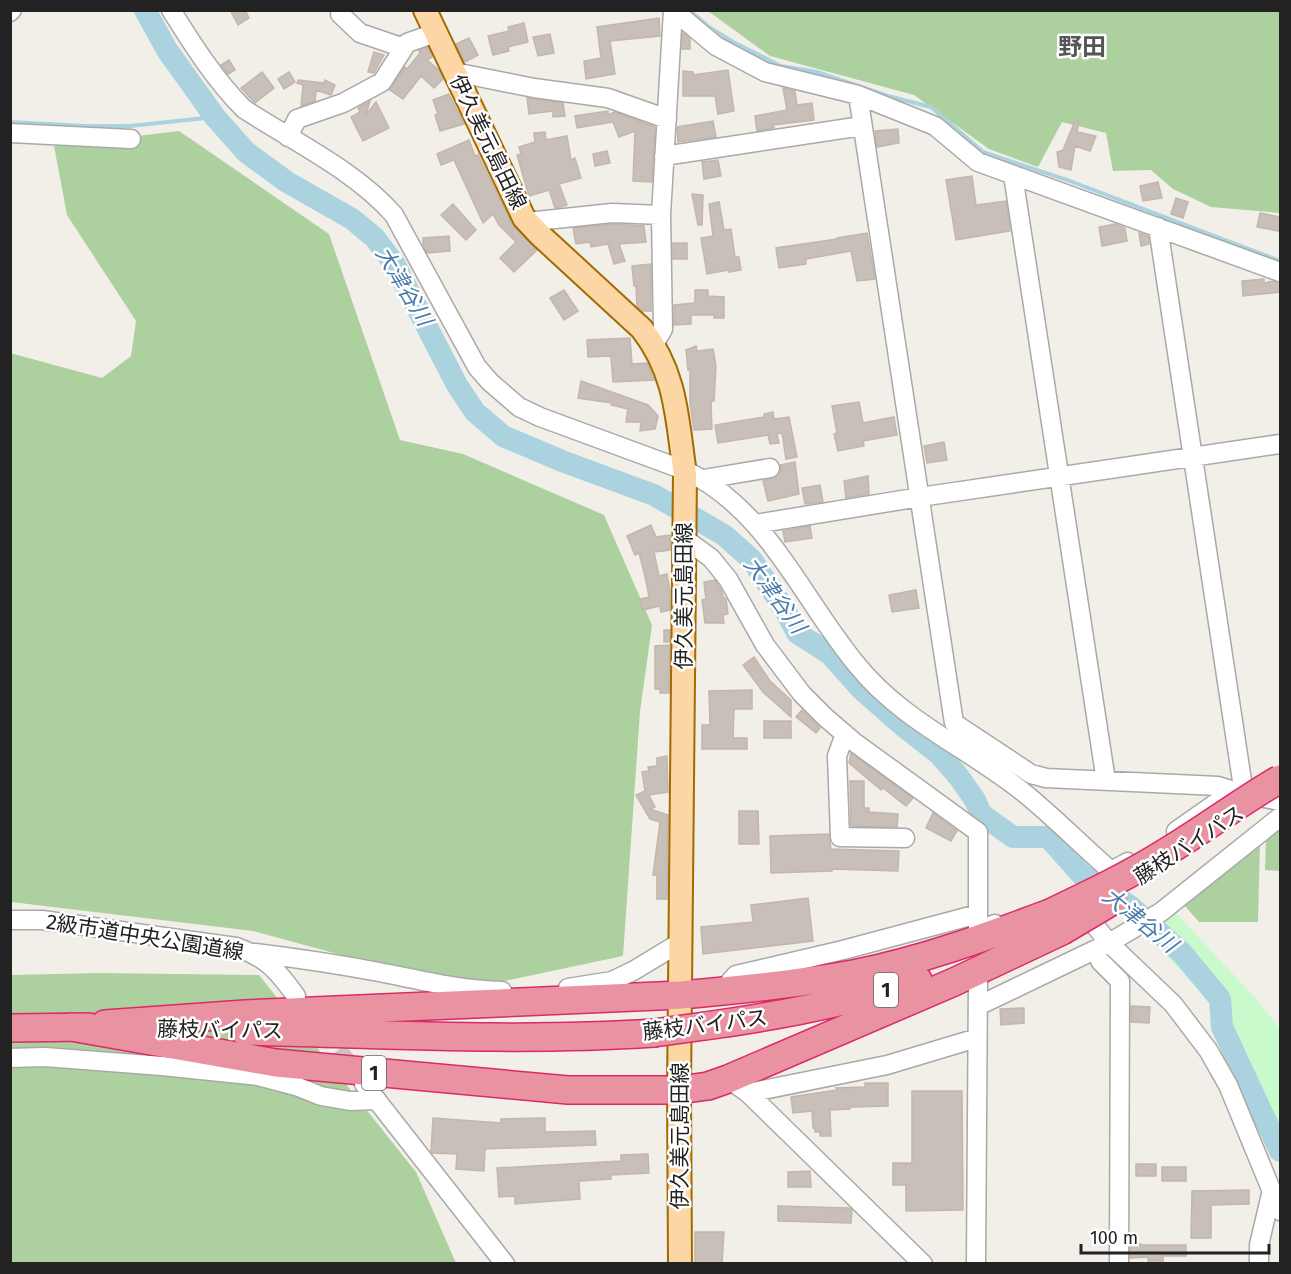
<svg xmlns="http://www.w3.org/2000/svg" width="1291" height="1274" font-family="'Fira Sans','Noto Sans JP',sans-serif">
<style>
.forest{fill:#add19e}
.park{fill:#c8facc}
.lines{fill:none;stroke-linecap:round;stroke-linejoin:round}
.stream{stroke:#aad3df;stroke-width:4}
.river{stroke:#aad3df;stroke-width:22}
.building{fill:#c7bfb8;stroke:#c4b6ab;stroke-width:1.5}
.minor-tunnel{stroke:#c8c6c1;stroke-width:18;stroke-dasharray:18 9;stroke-linecap:butt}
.minor-casing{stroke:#a9a9a9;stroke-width:21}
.major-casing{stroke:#a06b00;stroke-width:26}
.highway-casing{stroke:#dc2a67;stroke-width:30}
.minor{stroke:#fff;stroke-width:18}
.major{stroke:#fcd6a4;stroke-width:22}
.highway{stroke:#e892a2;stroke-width:27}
.highway-bridge-casing{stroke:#dc2a67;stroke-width:30;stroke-linecap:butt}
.highway-bridge{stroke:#e892a2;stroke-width:27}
.labels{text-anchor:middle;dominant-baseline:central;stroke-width:5;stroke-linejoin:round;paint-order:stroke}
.shield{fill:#fff;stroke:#646464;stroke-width:1.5}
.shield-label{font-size:20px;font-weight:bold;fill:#222}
.street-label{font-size:21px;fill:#222;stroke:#fff}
.water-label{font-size:22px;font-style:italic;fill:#4a7aab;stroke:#fff}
.quarter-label{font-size:24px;font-weight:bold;fill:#555;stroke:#fff}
</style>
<rect width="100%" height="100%" fill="#f2efe9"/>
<path class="forest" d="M708,11h572v202l-69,-6 -38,-18 -22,-19 -38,1 -7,-38 -44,-11 -24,45 -49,-18 -75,-54 -144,-39z
M179,131l150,103 71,206 63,14 141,61 48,110 -12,87 -17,244 -157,33 -213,-58 -242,-29 -1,-549 92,25 29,-22 5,-35 -69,-106 -13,-69z
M1280,824v47l-15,-1 1,-32z
M1260,843l-2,79h-59l-15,-17z
M100,973l159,2 157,197 40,91h-445l-1,-288z"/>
<path class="park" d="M1175,912l83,89 22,28v100l-26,-60 -34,-57 -74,-78z"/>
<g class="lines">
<path class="stream" d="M689,10l20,17 24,15 48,24 36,6 71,24 43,11 52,45 87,29 210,80
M10,122l76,4h44l85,-9"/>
<path class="river" d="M145,10l22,40 48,67 31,35 41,30 65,37 23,19 20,27 62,120 18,27 28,24 59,25 92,34 70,40 28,25 33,50 12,23 33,21 31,35 41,36 37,29 20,23 16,23 6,14 32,23h35l33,37 50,33 51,46 38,46 2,28 58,124"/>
</g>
<path class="building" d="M230,10h15l4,8 -11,7z
M659,18l1,18 -50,5 5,33 -29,5 -2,-18 17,-3 -4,-31z
M524,23l4,19 -20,5 1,4 -16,4 -5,-19 21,-5 -1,-4z
M683,33l7,6v10h-8z
M550,34l4,19 -16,3 -5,-19z
M469,38l9,17 -13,7 -9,-18z
M428,47l4,10 -5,3 12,10 4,9 -9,9 -13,-12 -18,23 -13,-9 15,-23 2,2 13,-16 -1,-2z
M374,52l10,3 -10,18 -6,-1z
M229,60l6,10 -7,4 -7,-9z
M728,70l6,41 -16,3 -3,-18h-32v-25l10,1v3z
M262,72l12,16 -19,15 -14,-15z
M289,72l6,10 -11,7 -6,-10z
M298,80l26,3 1,-3 10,5 -4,10 -15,-5 -1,11 -14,5 2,-21 -6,-2z
M783,88l12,3 2,14 15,-2 2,17 -41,5 1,3 -17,3 -2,-15 32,-6z
M449,94l15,30 -24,7 -5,-16 3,-1 -5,-14z
M527,98l36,5 2,13 -12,1v-6l-24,3z
M370,101l-4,14 10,-13 13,26 -26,13 -12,-24 9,-5 -2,-4z
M608,111v4l7,-3 40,15 -3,55 -19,-1 2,-50 -16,6 -6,-15 -36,6 -2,-12z
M713,121l3,16 -38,5 -1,-15z
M1075,121l4,1 -2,10 19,4 -6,15 -15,-5 -4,24 -12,-3 -2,-15 6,-2z
M898,129l1,14 -22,4 -2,-16z
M545,132l1,8 21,-4 4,24 4,-2 6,20 -22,6 8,21 -6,2 -6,1 -6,-18 -20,6 -12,-41 4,-1 -2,-7 16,-5 -1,-9z
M469,140l6,16 3,-1 34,69 25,26 -23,22 -14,-14 16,-16 -17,-17 -6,-11 -10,9 -29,-63 -13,5 -4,-11z
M607,151l3,12 -15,3 -2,-12z
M718,160l3,16 -17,3 -2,-17z
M972,176l4,29 30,-4 4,30 -54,9 -10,-60z
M1158,182l4,16 -19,3 -3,-15z
M692,194l11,1 -1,30h-4z
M1176,198l12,4 -5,16 -12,-4z
M719,202l5,28 7,-1 4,28h4l2,13 -12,2v-2l-22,4 -6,-36 12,-2 -4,-32z
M453,204l23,26 -10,10 -25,-25z
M1260,213l21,4 -2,14 -22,-4z
M612,224l32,2 2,16 -27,2 6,17 -11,3 -6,-20 -17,3 -1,-5 -14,2 -3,-16z
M1115,224l10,4 2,13 -25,5 -3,-19z
M867,233l8,46 -18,2 -6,-30 -45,8v5l-27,4 -3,-20 61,-9v-1z
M1139,233l9,3 1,8 -8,2z
M449,236l1,15 -23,2 -4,-8v-7z
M673,243h14v16h-14z
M651,264v47h-9l-5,-5 -1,-20h-2l-2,-20z
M1264,279v4l9,-2 8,2v9l-38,4 -1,-15z
M564,290l14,21 -14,9 -14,-22z
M695,290h13v6l16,1v21h-10v-3h-23v9l-17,1v-20l21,-2z
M630,338l2,26 15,-1 7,17 -41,2 -2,-26 -23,1 -1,-17z
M696,346l1,5 16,-2 3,17 -2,35h-3l1,28 -18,1 -4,-27v-33h-2l-2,-20z
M581,381l67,24 10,11 -3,13 -15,2 1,-9h-15l2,-13 -17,-4 1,-2 -34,-5z
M859,402l4,21 31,-6 3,18 -34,6 1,5 -26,5 -4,-17 3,-1 -5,-27z
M773,412l1,7 15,-2 8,40 -11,2 -4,-26 -5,1 2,9 -9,1 -2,-9 -50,8 -3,-18 49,-8v-3z
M944,442l3,18 -20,3 -3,-17z
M795,462l4,32 -31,7 -5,-20 15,-5 3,-5 -1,-6z
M868,476l1,18 -23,4 -2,-17z
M820,485l3,17 -18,2 -3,-16z
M651,525l5,12 14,-2 1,15 -17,2 5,24 8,-2 3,17v19l-9,2 -1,-6 -17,4 -3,-11 9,-2 -4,-21 -6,-23 -4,2 -8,-19z
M810,526l2,12 -27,4 -2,-11z
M715,580l7,12 1,5 3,2 2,15 -5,1 1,8h-19l-3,-23 4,-1 -2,-17z
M916,590l3,18 -27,4 -3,-17z
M664,630h6v12h-6z
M670,645l-1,48h-9v-4h-5v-43z
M754,657l16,24 21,19v17l-28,-25 -20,-27z
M752,690v19h-18l-1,29h14v11h-45v-24h8l-1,-34z
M802,710l18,18 -4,5 -20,-16z
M764,721h27v17h-27z
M851,753l62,45 -7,8 -23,-18 -2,2 -32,-27z
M667,756l1,36 -19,3 6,12 -5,2 18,6 -1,84h-10v-24h-4l7,-53 -10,-3 -14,-24 9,-4 -3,-19 7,-1 -1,-4 9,-1v-8z
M850,781h14v27h5v4l29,2 -1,13 -46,-1z
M739,811h19l1,33h-20z
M933,813l24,18 -6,10 -25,-13z
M829,834l2,15 68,2 -1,20 -66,-2v2l-61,2 -1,-37z
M808,898l5,43 -110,13 -2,-27 52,-5 -2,-17z
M1131,1006l19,1 -1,16 -18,-1z
M1024,1008v15l-23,2 -1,-16z
M865,1083h23v23l-38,1v2l-20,1 1,26h-11v-4h-5v-4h-2l-1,-17 -19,2 -2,-16 46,-7 -1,-2 29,-1z
M912,1091h50l1,119 -57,1v-26h-13v-22h19z
M433,1118l68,5v-4l44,-1v14l50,-1 1,14 -111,4 -1,22 -28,-2 1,-15 -25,-1 -1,-2z
M648,1154l1,19 -38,2v4l-32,2 1,18 -65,5v-8l-16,1 -2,-29 124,-7v-6z
M1136,1164h20v12h-20z
M1162,1167h24v14h-24z
M810,1171l1,16h-23v-15z
M1249,1190v14l-38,1v33h-20l1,-47z
M778,1206l71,2 3,2 -1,13 -73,-2z
M695,1232h29l-2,31h-27z
M1130,1244h11v1h45v11h-23v5h-15v-4l-18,1z"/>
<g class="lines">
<path class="minor-tunnel" d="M321,1029l37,46"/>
<defs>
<path id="minor" d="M171,10c22,35 44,70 73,99 49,32 112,62 150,106l83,152 13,15 29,25 21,10 144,53c83,38 118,129 173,195 45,56 111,83 166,127 30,24 58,53 88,79l17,-9
M673,10l43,36 49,26 93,23 77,31 43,36 302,110
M10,12l2,-2
M340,14l20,19 44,15
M454,72l80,16 74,10 59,21
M858,95l96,628 77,51 15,4 172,8 26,8 36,7
M10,133l121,6
M288,137l9,-18 46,-16 39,-21 25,-39 28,-10
M664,156l198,-30
M1013,175l93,606
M527,222l85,-9 49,2
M1158,227l86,567
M654,344l9,-15 -2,-114 12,-205
M704,479l66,-11
M755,524l165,-27 360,-53
M685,539l26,19 17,21 37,66 37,49 23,23 29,25 124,90v99l17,-7
M845,734l-8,22 3,81 65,1
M1176,831l57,-40
M1077,913l15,9 17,21 64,61 35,46 20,35 52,126
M10,920h32l194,27c31,11 41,23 60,49
M255,953c41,5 82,11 124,19 41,8 80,18 123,19
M1100,961l20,20 -1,283
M568,988l44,-7 21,-10 48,-29
M722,991l14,-16 107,-25 135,-36
M978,1006l131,-63 52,-31 119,-95
M10,1058l35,-1 117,9 96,10 38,10 25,10 29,5 27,-1
M728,1079l20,14 175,171
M364,1084l141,180
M748,1093l139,-28 90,-27
M976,1264l2,-286
M1259,1264v-19l13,-55"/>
<path id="major" d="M425,10l99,208 16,17 102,94c35,45 35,91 43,145l-6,616 1,174"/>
<path id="highway" d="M105,1024l140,-10 436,-19c55,-5 117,-11 172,-21 67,-13 133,-37 197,-61
M705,1026c73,-10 144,-23 213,-46
M71,1027l205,36 292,27h111l29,-4 20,-7 226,-97 108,-51
M10,1028l79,-1
M244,1031c136,3 274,11 410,2"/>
</defs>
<use href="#minor" class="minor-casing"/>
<use href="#major" class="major-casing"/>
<use href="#highway" class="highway-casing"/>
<use href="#minor" class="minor"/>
<use href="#major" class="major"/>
<use href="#highway" class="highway"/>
<defs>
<path id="highway-bridge" d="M1050,913c40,-19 80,-38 118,-62 38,-23 74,-50 112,-72
M1062,931l52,-31
M654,1033l51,-7"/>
</defs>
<use href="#highway-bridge" class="highway-bridge-casing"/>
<use href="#highway-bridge" class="highway-bridge"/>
</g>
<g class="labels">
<g class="shield">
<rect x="874" y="973" width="24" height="34" rx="4.5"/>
<rect x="362" y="1056" width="24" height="34" rx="4.5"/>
</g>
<g class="shield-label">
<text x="886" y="990">1</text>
<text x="374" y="1073">1</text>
</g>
<g class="street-label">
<text transform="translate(488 142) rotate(64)">伊久美元島田線</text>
<text transform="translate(684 596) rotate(-90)">伊久美元島田線</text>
<text transform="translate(1189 845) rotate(-33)">藤枝バイパス</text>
<text transform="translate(145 937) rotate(9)">2級市道中央公園道線</text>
<text transform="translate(705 1025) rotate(-7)">藤枝バイパス</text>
<text transform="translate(220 1030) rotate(1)">藤枝バイパス</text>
<text transform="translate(680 1136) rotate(-90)">伊久美元島田線</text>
</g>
<g class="water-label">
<text transform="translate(404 286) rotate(59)">大津谷川</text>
<text transform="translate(775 595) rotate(54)">大津谷川</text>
<text transform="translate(1140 920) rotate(39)">大津谷川</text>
</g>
<g class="quarter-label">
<text x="1082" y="47">野田</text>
</g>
</g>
<rect width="1291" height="1274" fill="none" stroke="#222222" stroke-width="24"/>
<path d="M1081 1244v9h188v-9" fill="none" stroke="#222222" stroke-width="3"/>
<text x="1090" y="1244" font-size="18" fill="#222222" stroke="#ffffff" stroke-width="4.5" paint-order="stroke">100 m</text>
</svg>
